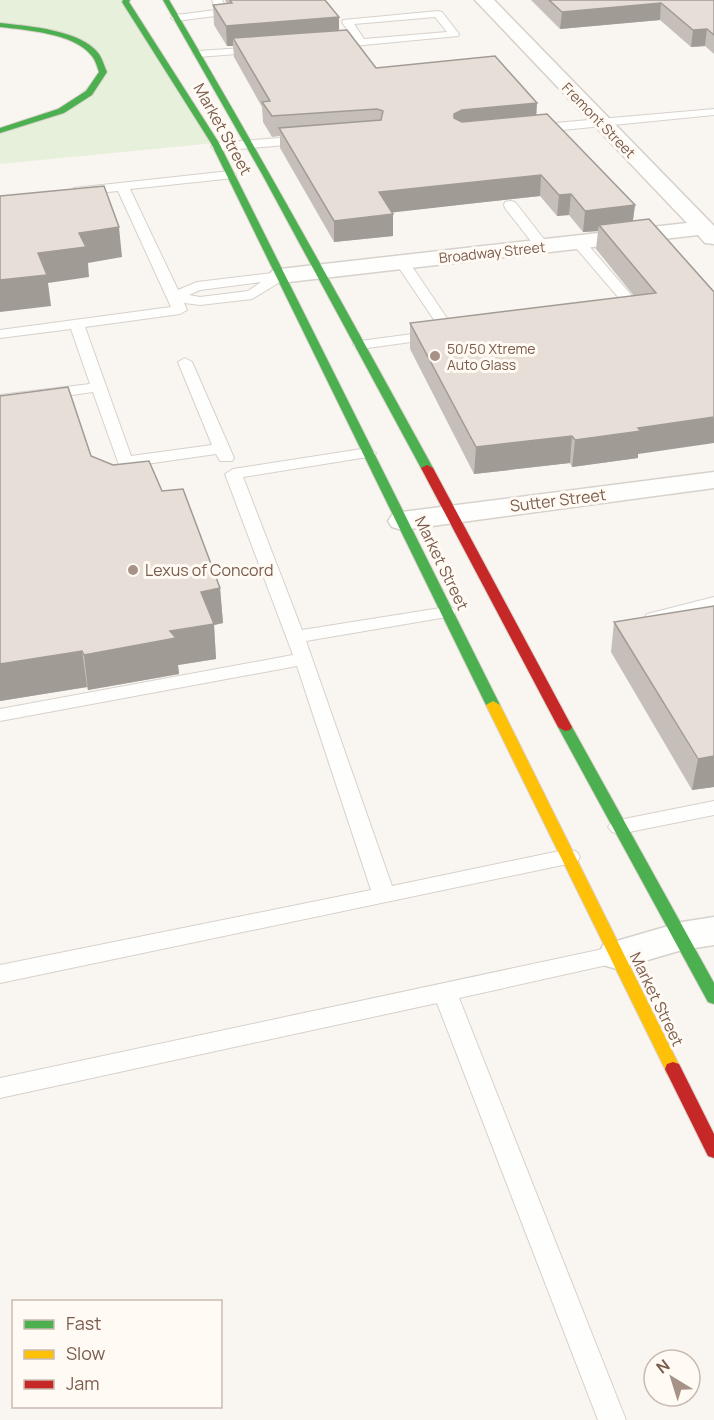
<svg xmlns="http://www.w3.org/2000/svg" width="714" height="1420" font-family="Manrope,sans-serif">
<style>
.green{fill:#e7f0db}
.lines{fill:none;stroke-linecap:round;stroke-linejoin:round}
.lane-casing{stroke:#d7d1cb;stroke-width:2}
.street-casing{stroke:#d7d1cb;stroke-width:3}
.fast-casing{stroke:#d9d2cb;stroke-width:2}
.slow-casing{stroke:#d9d2cb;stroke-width:2}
.jam-casing{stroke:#d9d2cb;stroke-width:2}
.lane{fill:#fefefd;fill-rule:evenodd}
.street{fill:#fefefd;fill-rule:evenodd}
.fast{fill:#4caf50;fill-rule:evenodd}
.slow{fill:#ffc107;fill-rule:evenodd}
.jam{fill:#c62828;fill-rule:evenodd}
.wall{fill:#c6bfb9}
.shaded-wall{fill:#a19b96}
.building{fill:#e6ded7;stroke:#a19b96;stroke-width:1.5}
.poi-dot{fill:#a69286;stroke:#fffaf3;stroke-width:2}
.labels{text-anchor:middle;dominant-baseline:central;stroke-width:6;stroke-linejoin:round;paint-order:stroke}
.far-street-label{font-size:14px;fill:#7a5c4d;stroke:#fffaf3}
.far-poi-label{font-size:14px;fill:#7a5c4d;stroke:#fffaf3;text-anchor:start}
.street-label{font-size:16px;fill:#7a5c4d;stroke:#fffaf3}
.poi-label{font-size:16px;fill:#7a5c4d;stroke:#fffaf3;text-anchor:start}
</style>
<rect width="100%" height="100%" fill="#f9f5f0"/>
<path class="green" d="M0,0h124l91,143 -215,21v-33l61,-20 42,-39 -9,-19 -29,-15 -65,-13z"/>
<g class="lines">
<defs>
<path id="lane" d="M212,0h10l5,9 -4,6 -47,6 -5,-3 5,-3 40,-5z
M438,11l4,1 17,22 -1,2 -126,12 -5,-3 5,-3 22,-2 -12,-18 1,-2zM435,17l12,15 -83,7 -10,-15z
M258,47l5,3 -1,2 -64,5 -5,-3 5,-3z
M714,109v6l-182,18 -6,-4 6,-4z
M305,136l4,1v6l-92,8 -6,-4 6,-4z
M230,171l6,4 -2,3 -104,11 48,101 19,-8 83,-10 5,1 2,3 -2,3 -33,20 -52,6 -16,-2 3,7 -7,4 -95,13 46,129 81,-11 -34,-83 7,-4 7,4 42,96 -2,3h-12l-4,-7 -91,13 -6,-2 -26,-73 -93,13v-10l90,-11 -19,-55 -71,9v-8l171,-23 -53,-116 -40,4 -6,-4 2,-3zM261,282l-13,9 -48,6 -11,-2 11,-5z
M510,201l5,1 32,41 2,3 -2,3h-10l-32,-41 -1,-3 1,-3z
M578,238l5,1 56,65 2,3 -2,3 -22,2 -2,-3 2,-3 7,-2 -53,-62z
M402,258l5,1 50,74 -2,3h-10l-2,-3 -48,-71z
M435,331l5,1 2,3 -2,3 -80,11 -7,-4 7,-4z
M368,448l8,5 -2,3 -131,21 59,153 145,-23 6,1 3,4 -3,4 -6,1 -141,24 86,245 177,-37 8,3 3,5 -3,5 -577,121v-18l371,-75 -74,-224 -297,55v-12l293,-54 -68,-181 8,-5z
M714,597v11l-61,16 -6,-2 -3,-4 3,-4z
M714,801v14l-95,19 -7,-2 -4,-5 4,-5 7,-2z
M617,946l8,3 3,6 -3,6 -166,37 167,422h-28l-161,-417 -437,95v-20z"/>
<path id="street" d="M475,0h19l220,226v18l-9,-1 -7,-8 -418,48 -8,-2 -4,-5 4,-5 8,-2 407,-46z
M714,472v16l-312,42 -10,-3 -4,-6 4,-6 10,-3z
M714,917v28l-32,5 -65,19 -14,-4 -5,-10 5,-10 79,-23z"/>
<path id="fast" d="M123,0h7l-1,2 90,141 281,562 -2,3 -5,1 -7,-4 -275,-562 -89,-141z
M163,0h6c91,154 178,311 264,468l-2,2h-8l-2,-2 -159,-294z
M0,23c28,3 82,7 99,31 4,6 5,12 8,18l-15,23 -28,18 -64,20v-5l58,-19 28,-18 13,-19c-2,-6 -4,-13 -8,-17 -18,-22 -65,-25 -91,-28z
M565,723l7,4 142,256v21l-6,-2 -150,-275z"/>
<path id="slow" d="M493,701l7,4 181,364 -2,5 -6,2 -6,-2 -2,-5 -179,-364z"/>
<path id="jam" d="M427,465l6,3 139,259 -2,3 -5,1 -7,-4 -137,-259z
M673,1062l6,2 35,70v24l-6,-2 -43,-87 2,-5z"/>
</defs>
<use href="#lane" class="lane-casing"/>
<use href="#street" class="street-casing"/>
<use href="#fast" class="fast-casing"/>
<use href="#slow" class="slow-casing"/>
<use href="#jam" class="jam-casing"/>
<use href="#lane" class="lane"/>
<use href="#street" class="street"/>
<use href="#fast" class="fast"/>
<use href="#slow" class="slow"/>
<use href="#jam" class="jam"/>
</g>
<path class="wall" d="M225,0h100l14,17v14l37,37 160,47 99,90 -2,16 81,71 -76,162v4l-66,9 -2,-4 -96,11 -64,-125v-26l224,-27 -38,-47 2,-18 -15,1 -14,-17 -12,1 -17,-20 -148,16 1,2v22l-59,6 -54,-94v-12l-8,1 -9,-15 -1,-15 -28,-50 -1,-11h-6l-13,-21 -1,-20 14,-1z
M531,0h183v54l-9,-8 -14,1 -31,-27 -100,9z
M91,456l71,35 58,97 3,35 -9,2 2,34 -38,6 1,9 -91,16 -1,-3 -87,14z
M614,622l100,165 -22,3 -81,-138z"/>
<path class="shaded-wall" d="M661,3l-1,17 -100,9 2,-17z
M339,17v21h-106v8h-6l-1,-20z
M707,29l-2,17 -14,1 2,-17z
M537,103l-1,20 -82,11v-20l8,-4z
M541,175l-1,21 -161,18v-22z
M571,194l-2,21 -12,1 2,-21z
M635,205l-3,22 -33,-2 -1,6 -15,1 2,-21z
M393,214v22l-59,6v-21z
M119,227l3,30 -34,6 1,14 -41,6 3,23 -51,6v-32l38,-27 41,-20z
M714,417v26l-76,11v4l-66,9 3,-27 63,-12z
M572,436l-2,27 -96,11 2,-27z
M220,588l3,35 -9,2 2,34 -38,6 1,9 -91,16 -4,-35 86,-24 31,-39z
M82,651l5,36 -87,14v-37z
M714,756v31l-22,3 6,-31z"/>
<path class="building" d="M230,0h95l14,17 -113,9 -13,-21 19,-2z
M549,0h165v35l-7,-6 -14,1 -32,-27 -99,9z
M347,30l29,38 119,-12 42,47 -75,7 -8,4v4l8,4 85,-8 88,91 -50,6 -14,-17 -12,1 -18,-20 -162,17 14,22 -59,7 -55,-93 102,-8 2,-9 -6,-2 -105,7 -10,-14 8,-1 -37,-63z
M104,186l15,41 -40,6 7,14 -48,6 9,22 -47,5v-84z
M649,219l65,73v125l-76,11 3,3 -66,9 -3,-4 -96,11 -66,-124 246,-30 -57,-68z
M68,387l23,69 22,9 36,-4 13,30 21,-2 37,99 -19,4 13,32 -44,7 6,7 -92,17 -2,-4 -82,13v-268z
M714,606v150l-16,3 -84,-137z"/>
<g class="poi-dot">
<circle cx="435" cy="356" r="6"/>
<circle cx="133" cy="570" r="6"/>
</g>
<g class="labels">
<g class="far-street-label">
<text transform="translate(599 120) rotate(46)">Fremont Street</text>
<text transform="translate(492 252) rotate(-6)">Broadway Street</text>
</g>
<g class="far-poi-label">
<text x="447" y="348">50/50 Xtreme<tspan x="447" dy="16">Auto Glass</tspan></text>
</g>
<g class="street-label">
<text transform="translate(223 129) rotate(61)">Market Street</text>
<text transform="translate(558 500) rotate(-7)">Sutter Street</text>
<text transform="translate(442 563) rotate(64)">Market Street</text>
<text transform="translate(657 999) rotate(64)">Market Street</text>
</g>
<g class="poi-label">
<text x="145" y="570">Lexus of Concord</text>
</g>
</g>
<rect x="12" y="1300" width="210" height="108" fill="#fffaf3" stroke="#cabbb1" stroke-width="1.5"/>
<rect x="24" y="1320" width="30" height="9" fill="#4caf50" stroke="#cabbb1" stroke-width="1.5"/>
<text x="66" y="1330" font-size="18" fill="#7a5c4d">Fast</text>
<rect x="24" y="1350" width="30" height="9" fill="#ffc107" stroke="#cabbb1" stroke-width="1.5"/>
<text x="66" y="1360" font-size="18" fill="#7a5c4d">Slow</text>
<rect x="24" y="1380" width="30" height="9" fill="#c62828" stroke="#cabbb1" stroke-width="1.5"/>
<text x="66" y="1390" font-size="18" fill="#7a5c4d">Jam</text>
<g transform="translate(672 1378) rotate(322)"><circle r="28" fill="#fffaf3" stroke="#cabbb1" stroke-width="1.5"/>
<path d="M0-4.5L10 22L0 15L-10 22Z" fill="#a69286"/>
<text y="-9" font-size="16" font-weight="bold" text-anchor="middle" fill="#7a5c4d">N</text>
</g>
</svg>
